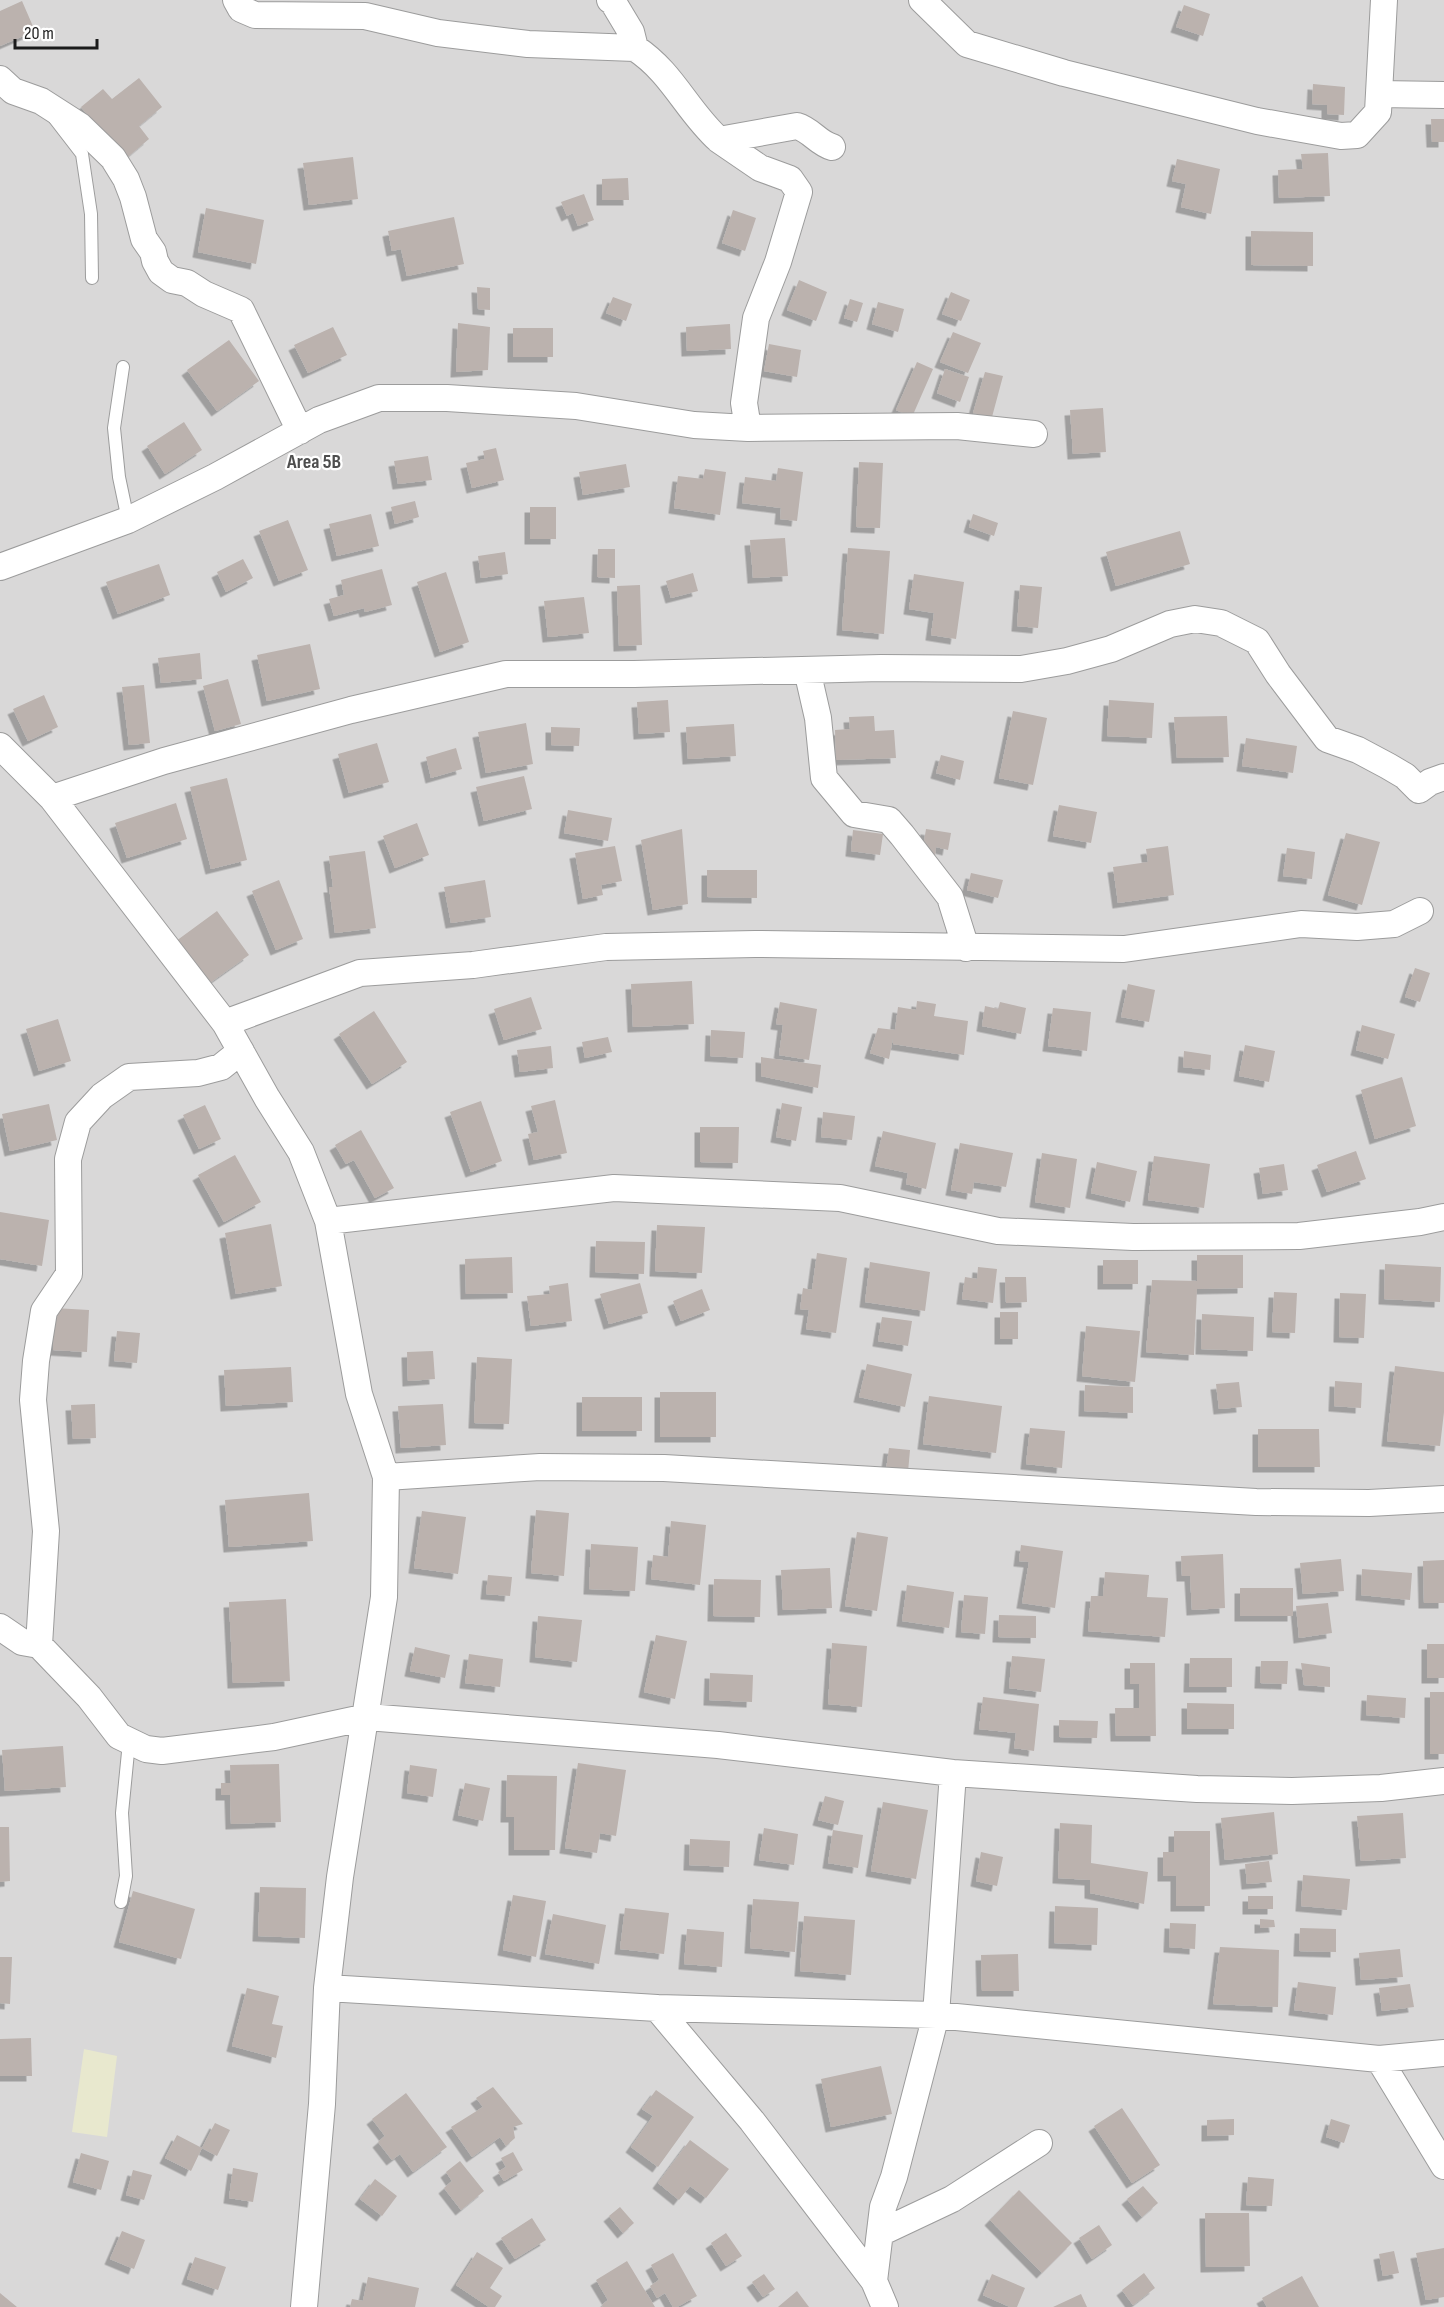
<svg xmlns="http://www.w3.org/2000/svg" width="1444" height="2307" font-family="'Sofia Sans Condensed',sans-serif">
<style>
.residential{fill:#d9d8d8}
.farmland{fill:#e8e8ce}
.building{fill:#bbb2ae;filter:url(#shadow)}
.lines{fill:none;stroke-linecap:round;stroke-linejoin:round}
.service-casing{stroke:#9c9c9c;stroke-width:14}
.minor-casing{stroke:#9c9c9c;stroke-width:28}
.service{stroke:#fff;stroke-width:12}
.minor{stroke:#fff;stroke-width:26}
.labels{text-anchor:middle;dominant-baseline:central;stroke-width:4.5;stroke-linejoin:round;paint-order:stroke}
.quarter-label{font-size:20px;font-weight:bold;fill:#4e4e4e;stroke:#fff}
</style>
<defs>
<filter id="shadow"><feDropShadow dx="-5.5" dy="5.5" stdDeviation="0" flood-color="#0004"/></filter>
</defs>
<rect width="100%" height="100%" fill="#ebe7e1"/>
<path class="residential" d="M0,0h1444v2307h-1444z"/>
<path class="farmland" d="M84,2049l33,7 -10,81 -35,-5z"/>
<path class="building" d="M22,1l13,30 -35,15v-35z
M1184,5l26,9 -7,22 -27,-9z
M139,78l23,29 -23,19 10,13 -25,21 -43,-53 22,-18 9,10z
M1313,84l32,3 -1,28 -17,-1v-9l-15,-1z
M1431,119h13v23h-12z
M1328,153l2,43 -51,2 -1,-28 25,-1 -2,-15z
M353,157l5,42 -49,6 -6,-42z
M1177,159l43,10 -9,45 -30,-7 5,-23 -14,-3z
M628,178l1,22h-27v-21z
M584,194l10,26 -16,6 -5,-13 -6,3 -6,-14z
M206,208l58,12 -8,44 -58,-12z
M733,210l23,8 -11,33 -23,-8z
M454,217l10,47 -57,12 -6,-27 -9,2 -4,-20z
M1251,231l62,1v34l-62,-1z
M799,280l28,12 -11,29 -29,-11z
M477,287l13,1v22l-12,-1z
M951,292l19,8 -9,21 -19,-7z
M613,297l19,7 -6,17 -20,-8z
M850,299l13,4 -6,19 -13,-4z
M878,302l26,7 -6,23 -26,-8z
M458,323l32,4 -2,43 -32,2z
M730,324l1,25 -44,2 -1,-24z
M333,327l14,28 -39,18 -14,-28z
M513,328h40v29h-40z
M953,332l28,11 -13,30 -28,-11z
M229,340l30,41 -42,30 -30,-41z
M769,344l32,6 -4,27 -33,-6z
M917,362l16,7 -21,48 -16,-7z
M945,369l24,8 -9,25 -23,-9z
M985,372l18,4 -11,41 -19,-4z
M1103,408l3,44 -33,2 -3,-44z
M184,422l18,28 -37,24 -18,-28z
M496,448l8,32 -32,8 -6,-25 19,-4 -2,-8z
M428,456l4,24 -34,4 -4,-23z
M859,462l24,1 -3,65 -24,-1z
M626,464l4,23 -47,8 -4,-23z
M778,468l25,4 -6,49 -17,-2 1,-11 -39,-5 3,-26 31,4z
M705,469l21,3 -6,43 -46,-7 4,-32 25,3z
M415,501l4,16 -24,7 -4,-17z
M530,507h26v32h-26z
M371,514l8,32 -42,10 -8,-32z
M973,514l25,9 -4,13 -25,-9z
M288,520l20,50 -29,11 -20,-50z
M1180,531l10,33 -74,22 -10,-34z
M785,538l3,38 -35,2 -3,-38z
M848,548l42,3 -6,83 -42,-4z
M598,549h17v29l-18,-1z
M505,552l3,22 -27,4 -3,-22z
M243,559l10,19 -27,14 -9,-20z
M159,564l11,31 -52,19 -12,-32z
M382,569l10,36 -27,7 -1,-4 -30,8 -5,-17 15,-4 -3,-15z
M446,572l23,70 -29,10 -23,-70z
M693,573l5,18 -27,7 -5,-17z
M914,574l50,8 -8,57 -25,-4 3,-22 -25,-4z
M640,585l2,60 -23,1 -2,-60z
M1020,585l22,2 -4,41 -21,-2z
M584,597l5,36 -41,4 -4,-36z
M310,644l10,45 -53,12 -10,-46z
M200,653l2,26 -41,4 -3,-25z
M228,679l13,45 -26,7 -12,-45z
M144,685l6,58 -21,2 -7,-58z
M44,695l14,32 -30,14 -15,-32z
M668,700l2,32 -31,2 -2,-32z
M1109,700l45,3 -2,35 -45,-2z
M1013,711l34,7 -14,67 -34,-7z
M874,716l1,15 19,-1 2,28 -60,2 -1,-30 15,-1 -1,-12z
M1227,716l2,41 -52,1 -3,-41z
M526,723l7,41 -47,9 -8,-41z
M734,724l2,32 -48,3 -2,-32z
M551,727l29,1 -1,18 -28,-1z
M1246,738l51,8 -4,27 -51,-7z
M377,743l12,39 -40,11 -11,-39z
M456,748l6,21 -31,9 -5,-21z
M941,755l23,6 -4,19 -24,-7z
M524,776l8,33 -48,12 -8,-34z
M227,778l20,82 -36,9 -21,-82z
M176,803l11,36 -60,19 -12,-35z
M1059,805l38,7 -6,31 -38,-7z
M568,810l44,8 -4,23 -44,-8z
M417,823l12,32 -34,13 -12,-32z
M682,829l6,75 -35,6 -12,-70z
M926,829l25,4 -3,17 -12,-3 -1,10 -13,-3z
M853,830l30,4 -3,21 -29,-4z
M1346,833l34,9 -18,63 -34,-10z
M615,846l7,35 -21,4 2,10 -20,4 -8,-46z
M1168,846l6,49 -56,8 -5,-36 35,-5 -2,-13z
M1287,848l28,4 -3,27 -29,-3z
M365,851l11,77 -41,5 -6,-46h4l-4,-31z
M707,870h50v28l-50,-1z
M971,873l32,7 -5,18 -31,-8z
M279,880l24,59 -27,11 -24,-59z
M485,880l6,37 -40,6 -7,-36z
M217,911l32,44 -45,32 -32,-43z
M1415,968l15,5 -10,29 -15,-5z
M692,981l2,43 -61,3 -2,-43z
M1128,984l27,6 -6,32 -28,-5z
M531,997l11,32 -38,11 -10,-31z
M917,1001l19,3 -2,12 34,5 -4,34 -71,-11v-6l-4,21 -19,-6 8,-25 17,2 3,-23 18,3z
M780,1002l37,7 -8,51 -30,-5 4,-30 -7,-1z
M1000,1002l26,6 -5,26 -39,-8 3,-20 13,3z
M1053,1008l38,4 -4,39 -39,-5z
M374,1011l33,51 -35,22 -33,-50z
M58,1019l13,42 -32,10 -13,-42z
M1362,1025l33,9 -7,25 -32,-9z
M711,1030l34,2 -2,26 -33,-2z
M608,1037l4,15 -27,6 -3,-16z
M1245,1045l30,6 -6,31 -30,-6z
M551,1046l2,22 -33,4 -3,-22z
M1184,1051l27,4 -1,15 -27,-3z
M761,1057l60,8 -3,23 -57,-12z
M1402,1077l14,49 -41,13 -14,-49z
M555,1100l12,53 -33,7 -6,-26 10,-2 -7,-26z
M481,1101l21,60 -31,11 -21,-60z
M782,1103l20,4 -6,34 -20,-4z
M49,1104l8,36 -47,11 -8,-37z
M205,1105l16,34 -22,10 -16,-34z
M823,1112l32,4 -3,24 -31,-3z
M700,1127h39l-1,36 -38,-1z
M361,1130l33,58 -19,10 -21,-38 -8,4 -11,-19z
M883,1131l53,12 -10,46 -20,-5 2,-11 -33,-7z
M960,1143l53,10 -7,34 -32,-5 -2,12 -21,-4z
M1356,1151l10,28 -39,13 -10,-27z
M1042,1153l35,6 -7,49 -35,-6z
M235,1155l26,47 -37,20 -26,-47z
M1154,1156l56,8 -6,44 -56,-8z
M1097,1162l40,9 -7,31 -39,-9z
M1284,1164l4,26 -25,4 -4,-26z
M0,1212l49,8 -7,46 -42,-7z
M271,1224l11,62 -46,8 -11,-61z
M657,1225l48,2 -3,46 -47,-2z
M596,1241l49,1 -1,32 -49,-2z
M817,1253l30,5 -11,75 -30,-4 3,-19 -9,-1 3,-21 9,2z
M1197,1255h46v33l-46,1 -3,66 -48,-3 6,-72 45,1z
M512,1257l1,36 -47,1 -1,-35z
M1103,1260h35v24h-35z
M870,1262l60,10 -5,39 -60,-9z
M1385,1264l56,3 -1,35 -56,-3z
M978,1267l19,2 -4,34 -31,-4 3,-22 12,2z
M1005,1277h21l1,25 -21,1z
M568,1283l4,38 -41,5 -4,-30 23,-2 -1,-8z
M640,1283l8,30 -39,11 -9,-30z
M702,1289l8,21 -29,11 -8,-20z
M1274,1292l23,1 -2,40 -23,-1z
M1340,1293l26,1 -2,44 -25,-1z
M54,1308l35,2 -2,42 -34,-2z
M1000,1312h18v27h-18z
M1202,1314l52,3 -1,34 -52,-2z
M882,1317l30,4 -4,25 -30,-5z
M1086,1326l54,5 -5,51 -53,-6z
M117,1331l23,2 -3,30 -23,-2z
M433,1351l2,28 -27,2 -1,-29z
M477,1357l35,2 -3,65 -35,-1z
M867,1364l45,10 -7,33 -46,-10z
M1395,1366l49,6v40l-4,34 -53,-5z
M291,1367l2,35 -67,4 -2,-36z
M1335,1381l27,2 -1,25 -27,-2z
M1239,1382l3,25 -23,2 -3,-25z
M1085,1385l48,2v26l-49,-2z
M660,1392h56v45h-56z
M929,1396l73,10 -6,47 -73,-9z
M582,1397h60v34h-60z
M95,1404l1,34 -23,1 -2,-34z
M443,1404l3,41 -45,3 -3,-42z
M1030,1428l35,3 -3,37 -36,-4z
M1258,1429h61l1,38h-62z
M889,1448l21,2 -2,22 -22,-2z
M309,1493l4,48 -84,6 -4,-47z
M536,1510l33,3 -5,63 -33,-3z
M422,1511l44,6 -8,57 -44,-6z
M671,1521l35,4 -6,60 -49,-6 2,-24 15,2z
M857,1532l31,5 -11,74 -32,-5z
M591,1544l47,3 -3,44 -46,-2z
M1021,1545l42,6 -8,57 -33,-5 7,-41 -10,-1z
M1223,1554l2,54 -33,2 -2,-34h-8l-1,-20z
M1341,1559l3,32 -41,3 -3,-31z
M1444,1560v43h-20l-1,-42z
M830,1568l2,40 -49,2 -2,-40z
M1362,1569l50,4 -2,27 -49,-5z
M1105,1572l44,3 -2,22 21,1 -3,39 -77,-6 3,-35h12z
M488,1575l24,2 -2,19 -24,-2z
M714,1579l47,1 -1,37 -47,-1z
M907,1585l47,7 -5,36 -47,-7z
M1240,1588h53v28h-53z
M964,1595l24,2 -3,37 -24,-2z
M286,1599l4,82 -57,2 -4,-81z
M1328,1603l4,30 -33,5 -3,-32z
M999,1615l37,1v22l-38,-1z
M538,1616l44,4 -5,42 -42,-5z
M656,1635l31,6 -12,58 -31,-7z
M832,1643l35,3 -5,61 -34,-3z
M1427,1644h17v34h-17z
M415,1647l35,8 -5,23 -35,-7z
M469,1654l34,5 -3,28 -35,-4z
M1012,1656l33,3 -4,33 -32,-4z
M1190,1658h42v29h-43z
M1261,1661h27l-1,23 -27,-1z
M1130,1663h25l1,73h-40l-1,-28h24v-24h-9z
M1301,1663l29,4v20l-26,-2z
M710,1673l43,2 -1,27 -43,-2z
M1430,1692h14v62h-14z
M1367,1695l39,3 -1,20 -39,-3z
M983,1697l56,7 -5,47 -20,-3 2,-15 -37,-4z
M1187,1703l47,1v25h-47z
M1059,1720l39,1 -1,17 -38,-1z
M63,1746l3,41 -61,4 -3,-41z
M578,1763l48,7 -10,66 -16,-3 -3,20 -32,-5z
M279,1764l2,58 -50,2 -1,-29h-9v-12h10l-1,-18z
M410,1765l27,4 -4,28 -26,-4z
M507,1775l50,1 -2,74h-41v-33h-8z
M465,1783l25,5 -7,33 -25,-6z
M825,1796l19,5 -6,24 -20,-5z
M883,1802l45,8 -12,69 -45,-8z
M1274,1812l4,42 -53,6 -4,-42z
M1403,1813l3,45 -45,3 -4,-45z
M1060,1823l32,2 -1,38 57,9 -4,32 -54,-11v-13l-32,-2z
M0,1827h9l1,54 -10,1z
M764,1828l34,6 -4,31 -35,-5z
M833,1830l30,5 -5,33 -30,-5z
M1174,1831h36v75h-34v-30h-13v-24h11z
M690,1839l40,2 -1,26 -40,-2z
M981,1852l22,5 -6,29 -21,-5z
M1269,1861l3,21 -25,2 -2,-20z
M1303,1875l47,4 -3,31 -46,-4z
M260,1887l46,1 -1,50 -47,-2z
M133,1891l62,18 -14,50 -62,-17z
M513,1895l33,6 -10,56 -33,-7z
M1248,1896h25v13h-25z
M753,1899l46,3 -4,50 -45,-4z
M1055,1906l43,2 -1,37 -43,-2z
M625,1908l44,5 -5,41 -44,-5z
M553,1914l53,11 -7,39 -54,-10z
M804,1916l51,4 -4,55 -51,-4z
M1260,1919l14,1 1,7 -15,1z
M1170,1923l26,1 -1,25 -26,-2z
M1300,1928l36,1v23l-37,-1z
M687,1929l37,3 -2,35 -38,-3z
M1220,1947l59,3 -1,57 -65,-3z
M1400,1949l3,28 -42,3 -2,-27z
M1018,1954l1,37h-37l-1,-36z
M0,1957h12l-2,47 -10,-1z
M1298,1982l38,5 -3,28 -39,-5z
M1410,1984l4,23 -32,4 -3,-23z
M247,1988l32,8 -7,28 11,2 -7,32 -44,-12z
M31,2038l1,38h-32v-37z
M881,2066l11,48 -61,13 -10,-48z
M493,2087l30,37 -10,3 2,11 -9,8 -6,-9 -28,20 -21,-30 32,-20 -7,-9z
M656,2090l38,27 -36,50 -27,-20 22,-31 -11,-7z
M406,2093l41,54 -34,25 -13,-18 -8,6 -14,-18 7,-6 -13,-17z
M1122,2108l38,57 -28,18 -38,-57z
M1234,2119v16l-27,1v-16z
M1331,2119l19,6 -6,18 -18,-6z
M215,2123l15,7 -13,26 -15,-8 -11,23 -26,-13 12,-23 25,13z
M690,2140l39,29 -23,29 -16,-12 -11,14 -21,-17z
M513,2152l10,18 -19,11 -6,-9 8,-5 -5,-9z
M81,2153l28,8 -8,29 -28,-8z
M460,2161l24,30 -23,19 -17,-22 8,-7 -6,-9z
M233,2168l25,5 -5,29 -24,-4z
M133,2170l19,5 -8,25 -18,-5z
M1248,2177l26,2 -2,27 -26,-1z
M375,2179l22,17 -15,20 -22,-17z
M1143,2186l15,17 -16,14 -15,-18z
M1019,2190l53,53 -30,30 -52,-53z
M620,2207l14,16 -11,10 -14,-17z
M1205,2213h44l1,53 -44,1z
M532,2218l14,22 -31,19 -14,-21z
M1099,2225l13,20 -20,14 -13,-21z
M122,2231l23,9 -11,29 -24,-10z
M726,2233l16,23 -16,10 -15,-23z
M1444,2248v49l-18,3 -10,-47z
M1394,2251l5,22 -16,3 -4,-22z
M477,2252l26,16 -13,20 12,8 -7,11h-6l-33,-22z
M673,2253l24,43 -20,11h-4l-8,-14 -8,5 -7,-12 9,-6 -8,-15z
M195,2257l31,10 -8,23 -31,-11z
M627,2261l28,46h-52l-1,-2 6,-5 -12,-20z
M1144,2273l11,15 -22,17 -11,-15z
M764,2274l11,15 -12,8 -11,-15z
M992,2274l33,14 -8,19h-7l-27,-12z
M1302,2276l17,31h-52l-5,-9z
M368,2277l51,11 -4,19h-65l2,-8 11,2z
M797,2291l12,16h-31z
M0,2293l17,14h-17z
M1081,2294l6,13h-34z"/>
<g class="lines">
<defs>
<path id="service" d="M55,119l27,35 9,60 1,64
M123,367l-9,61 5,49 9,43
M121,1902l5,-26 -4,-63 7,-71"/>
<path id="minor" d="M236,0l5,9 14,6 110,1 73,17 90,11 107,4
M610,0l3,2 18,30 4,16c38,25 51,62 84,92l78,-14c14,4 21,17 35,21
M922,0l45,44 97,29 193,48 84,15 16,-1 21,-23 6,-112
M0,79l13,12 28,10 39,25 33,32 13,21 7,18 11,42 9,13 2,9 6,11 11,8 15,3 17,11 37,16 59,121
M1379,94l65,1
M719,140l41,28 30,11 9,13 -21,70 -22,56 -12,85 4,25
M0,567l128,-47 87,-43 104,-57 60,-22h68l129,8 118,19 54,3 209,-2 77,8
M807,670l11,48 6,60 30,36 35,6 13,15 48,62 16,51
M0,746l52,52 173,225 42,75 34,54 27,69 31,173 27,83 -2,120 -44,280 -13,111 -5,116 -18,203
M52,798l112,-37 187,-51 155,-36h128l247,-6 140,1 46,-8 44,-12 59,-25 25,-5 26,4 36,18 21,33 49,65 31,11 30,16 17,10 14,14 11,-8 14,-5
M225,1023l135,-50 113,-8 133,-18 149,-3 369,5 177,-25 56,3 37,-3 26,-13
M328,1221l286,-33 226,10 158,33 135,6 166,-1 121,-14 24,-5
M386,1477l154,-10 124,1 592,34 113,1 75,-4
M0,1627l22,15 17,3 50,52 30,39 27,13 16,2 112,-14 93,-20 351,28 235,28 244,16 95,2 89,-3 63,-7
M39,1645l7,-114 -13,-131 3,-39 8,-50 25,-37 -1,-115 10,-37 24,-26 27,-19 69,-4 23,-6 20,-16
M327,1988l330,20 279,7 443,44 65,-6
M657,2008l95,113 122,160 11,26
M1379,2059l65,107
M880,2233l72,-34 87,-56
M874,2281l9,-74 11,-30 42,-162 17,-242"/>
</defs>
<use href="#service" class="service-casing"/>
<use href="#minor" class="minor-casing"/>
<use href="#service" class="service"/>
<use href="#minor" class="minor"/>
</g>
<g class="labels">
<g class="quarter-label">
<text x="314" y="462">Area 5B</text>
</g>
</g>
<path d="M15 39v9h82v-9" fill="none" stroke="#1b1b1b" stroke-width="3"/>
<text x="24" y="39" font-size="18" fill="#1b1b1b" stroke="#ffffff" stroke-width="4.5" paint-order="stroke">20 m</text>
</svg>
